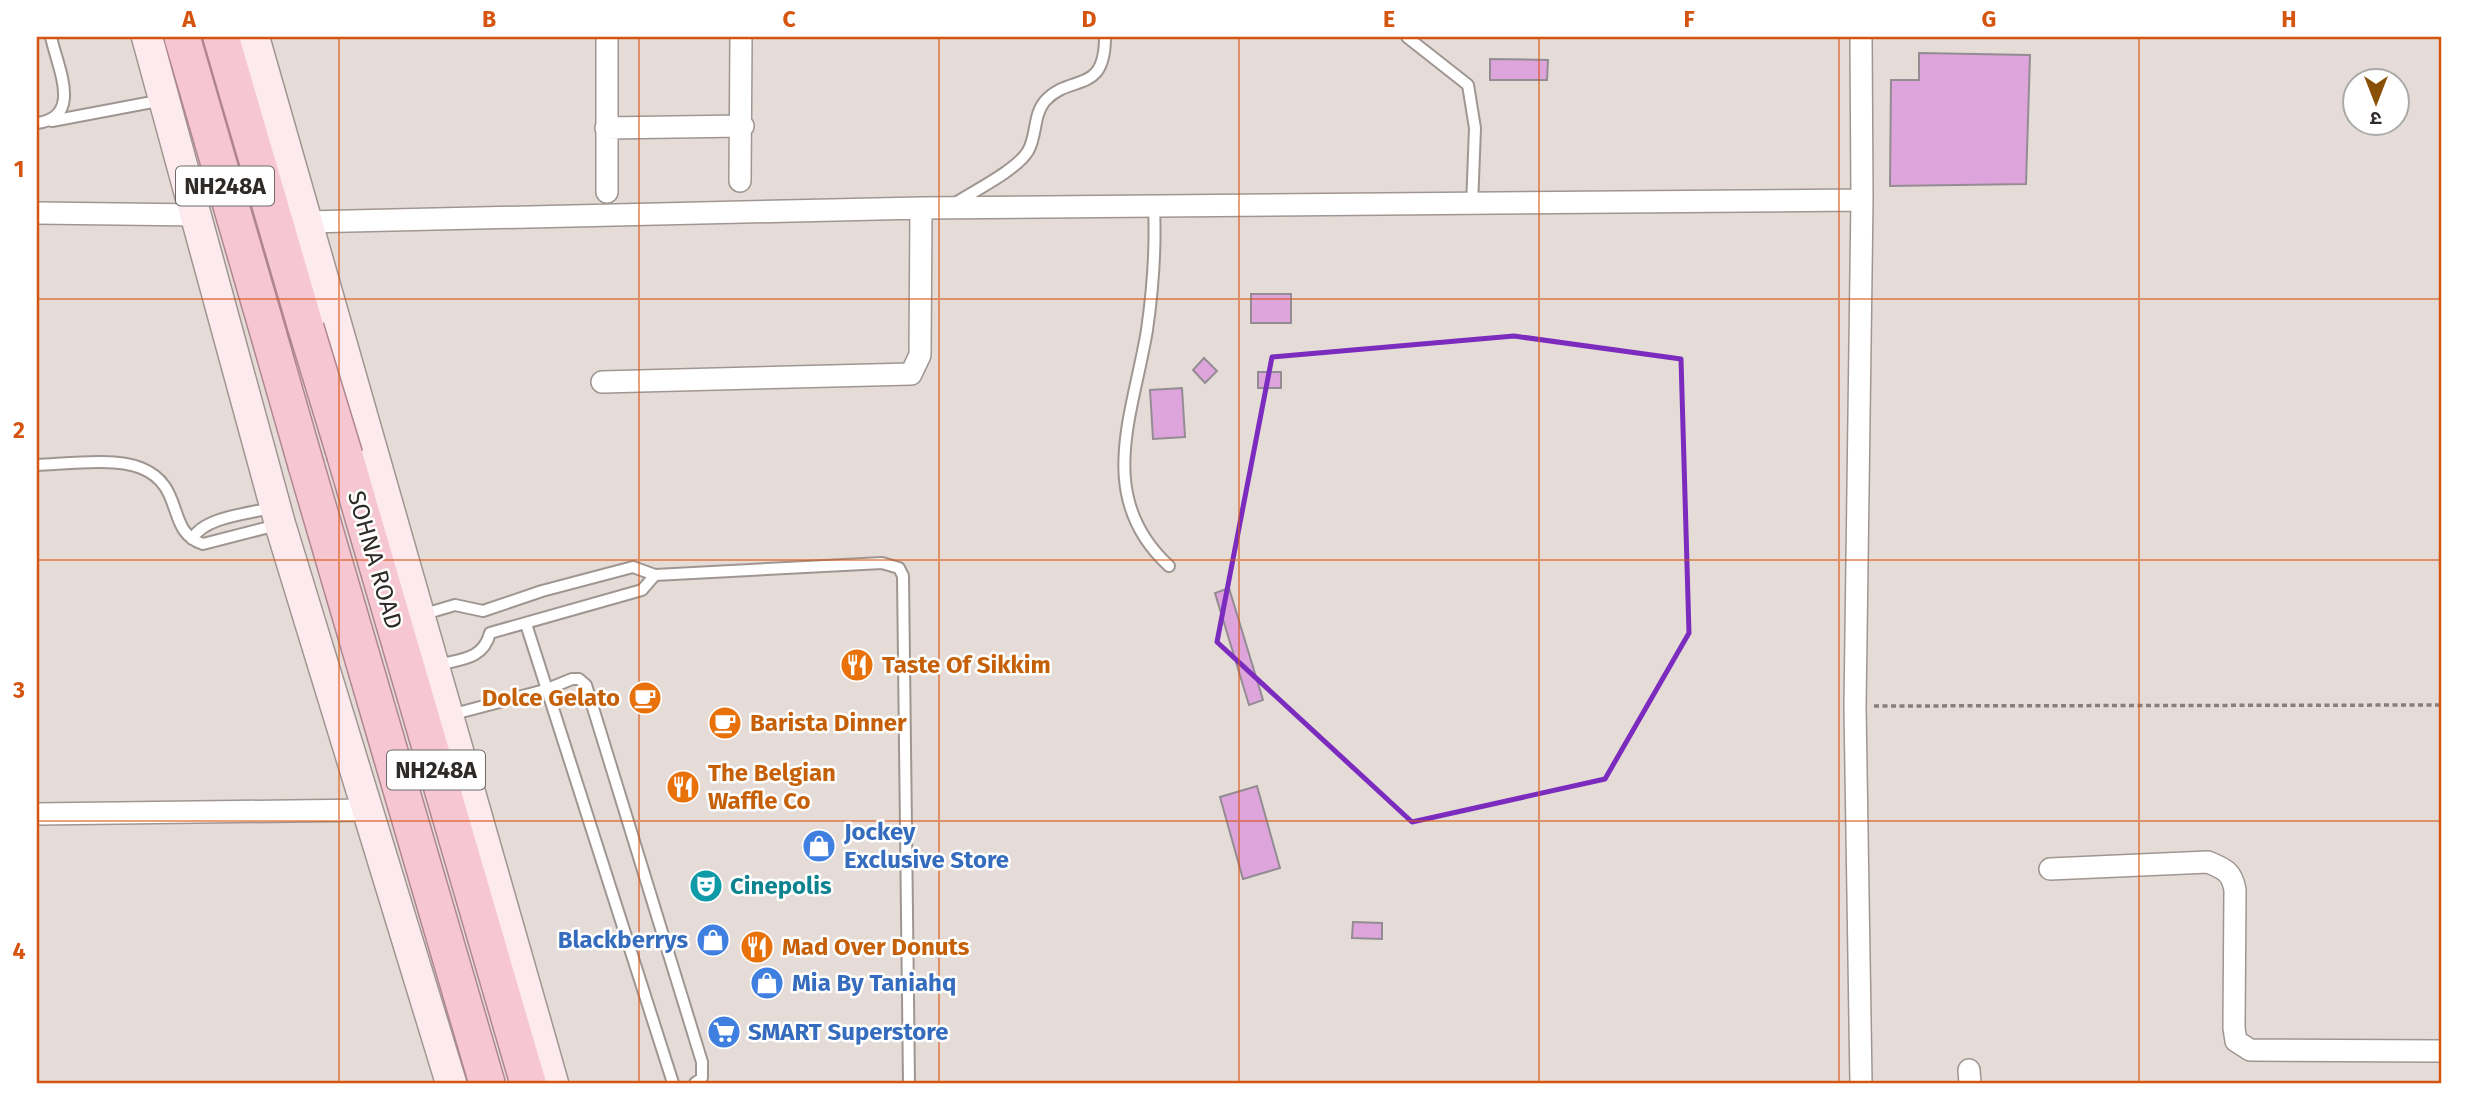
<svg xmlns="http://www.w3.org/2000/svg" width="2478" height="1120" font-family="'Fira Sans','Noto Sans Devanagari',sans-serif">
<style>
.building{fill:#dda5db;stroke:#948c93;stroke-width:2}
.lines{fill:none;stroke-linecap:round;stroke-linejoin:round}
.service-casing{stroke:#a09691;stroke-width:14}
.minor-casing{stroke:#a09691;stroke-width:24}
.secondary-casing{stroke:#a09691;stroke-width:33}
.trunk-casing{stroke:#af8690;stroke-width:38}
.path{stroke:#867f7c;stroke-width:3.5;stroke-dasharray:5 3.5;stroke-linecap:butt}
.service{stroke:#fff;stroke-width:10}
.minor{stroke:#fff;stroke-width:21}
.secondary{stroke:#fceaee;stroke-width:30}
.trunk{stroke:#f6c6d3;stroke-width:35}
.trunk-bridge-casing{stroke:#af8690;stroke-width:38;stroke-linecap:butt}
.trunk-bridge{stroke:#f6c6d3;stroke-width:35}
.marked{fill:none;stroke:#7b2cbf;stroke-width:5;stroke-linejoin:round}
.grid{fill:none;stroke:#d5540f;stroke-width:2;stroke-opacity:0.55}
.labels{text-anchor:middle;dominant-baseline:central;stroke-width:5;stroke-linejoin:round;paint-order:stroke}
.shield{fill:#fff;stroke:#6d6a68;stroke-width:2}
.shield-label{font-size:23px;font-weight:bold;fill:#2e2a28}
.street-label{font-size:24px;fill:#2e2a28;stroke:#fff}
.food-label{font-size:24px;font-weight:bold;fill:#c56008;stroke:#fff;text-anchor:start}
.shop-label{font-size:24px;font-weight:bold;fill:#366cbe;stroke:#fff;text-anchor:start}
.culture-label{font-size:24px;font-weight:bold;fill:#0d838f;stroke:#fff;text-anchor:start}
.neatline{fill:none;stroke:#d5540f;stroke-width:2.5}
.grid-label{font-size:23px;text-anchor:middle;font-weight:bold;fill:#d5540f}
</style>
<rect width="100%" height="100%" fill="#e6dcd7"/>
<path class="building" d="M1919,53l111,2 -4,129 -136,2 1,-106h28z
M1490,59l58,1 -1,20h-57z
M1251,294h40v29h-40z
M1204,358l13,13 -12,12 -12,-13z
M1258,372h23v16h-23z
M1182,388l3,49 -32,2 -3,-49z
M1229,588l34,112 -14,5 -34,-112z
M1257,786l23,82 -37,11 -23,-82z
M1353,922l29,1v16l-30,-1z"/>
<g class="lines">
<defs>
<path id="service" d="M1407,37l61,48 7,43 -3,78
M52,121l111,-21
M37,123c46,-6 21,-54 14,-86
M954,204c18,-12 63,-34 74,-53 9,-15 5,-36 17,-50 25,-28 60,-5 60,-64
M1154,207c2,42 -1,81 -7,123 -14,85 -53,167 22,236
M37,465c28,-1 78,-8 104,3 45,18 24,64 62,76l74,-19
M192,539c13,-23 58,-25 83,-32
M421,615l34,-10 28,6 59,-20 91,-24 22,8 227,-12 17,5 4,8 6,507
M526,624l147,459
M434,666c24,-7 49,-5 56,-33l152,-43 13,-15
M450,715l95,-25 27,-11h7l7,6 116,377v16l-7,5"/>
<path id="minor" d="M1861,37l1,163 -7,507 6,376
M606,128l137,-2
M740,181l1,-144
M607,192v-155
M37,213l161,2
M307,222l614,-14 941,-8
M602,382l309,-8 9,-19 1,-147
M37,814l331,-4
M2050,869l158,-7c17,7 24,10 27,28l-1,138 2,13 14,9 191,1
M1969,1070l1,13"/>
<path id="secondary" d="M147,37l133,487 171,559
M254,37l299,1046"/>
<path id="trunk" d="M182,37l87,299
M221,37l85,291
M345,456l183,627
M306,465l181,618"/>
</defs>
<use href="#service" class="service-casing"/>
<use href="#minor" class="minor-casing"/>
<use href="#secondary" class="secondary-casing"/>
<use href="#trunk" class="trunk-casing"/>
<path class="path" d="M1874,706l567,-1"/>
<use href="#service" class="service"/>
<use href="#minor" class="minor"/>
<use href="#secondary" class="secondary"/>
<use href="#trunk" class="trunk"/>
<defs>
<path id="trunk-bridge" d="M306,328l39,128
M269,336l37,129"/>
</defs>
<use href="#trunk-bridge" class="trunk-bridge-casing"/>
<use href="#trunk-bridge" class="trunk-bridge"/>
</g>
<path class="marked" d="M1514,336l167,23 8,274 -84,146 -193,43 -195,-180 55,-285z"/>
<path class="grid" d="M339,37v1046M639,37v1046M939,37v1046M1239,37v1046M1539,37v1046M1839,37v1046M2139,37v1046M37,299h2404M37,560h2404M37,821h2404"/>
<defs>
<symbol id="restaurant-disc" viewBox="-11 -11 22 22"><circle r="9.5" fill="#e8710a" stroke="#fff"/><path d="M-5-6h1v4h1v-4h1v4h1v-4h1v5L-1.5 .5V6h-2V.5L-5-1ZM5-6V6H3V1.5H1.5Q1.5-4 5-6Z" fill="#fff"/></symbol>
<symbol id="cafe-disc" viewBox="-11 -11 22 22"><circle r="9.5" fill="#e8710a" stroke="#fff"/><path d="M-5.5-4.5H6V0H3Q3 3.5 0 3.5H-2.5Q-5.5 3.5-5.5 0ZM3-3.2v2h1.7v-2ZM-6 4.5H4V6H-6Z" fill="#fff"/></symbol>
<symbol id="shop-disc" viewBox="-11 -11 22 22"><circle r="9.5" fill="#3f7fe0" stroke="#fff"/><path d="M-5-2.5h2.3a2.7 3.5 0 0 1 5.4 0H5L5.5 6h-11ZM-1.5-2.5h3a1.5 2.3 0 0 0-3 0Z" fill="#fff"/></symbol>
<symbol id="theatre-disc" viewBox="-11 -11 22 22"><circle r="9.5" fill="#0f9aa8" stroke="#fff"/><path d="M-5-5.5Q0-4 5-5.5V0Q5 5 0 6Q-5 5-5 0ZM-3.3-2.5H-1v1.5H-3.3ZM1-2.5H3.3v1.5H1ZM-2.8 1Q0 5.5 2.8 1Z" fill="#fff"/></symbol>
<symbol id="supermarket-disc" viewBox="-11 -11 22 22"><circle r="9.5" fill="#3f7fe0" stroke="#fff"/><path d="M-6-5.5h2.5l.6 2H6L4.5 2H-2.5L-4.4-4H-6ZM-1.5 3.2a1.3 1.3 0 1 0 .1 0ZM3 3.2a1.3 1.3 0 1 0 .1 0Z" fill="#fff"/></symbol>
</defs>
<g fill-rule="evenodd">
<use href="#restaurant-disc" x="838" y="646" width="38" height="38"/>
<use href="#cafe-disc" x="626" y="679" width="38" height="38"/>
<use href="#cafe-disc" x="706" y="704" width="38" height="38"/>
<use href="#restaurant-disc" x="664" y="768" width="38" height="38"/>
<use href="#shop-disc" x="800" y="827" width="38" height="38"/>
<use href="#theatre-disc" x="687" y="867" width="38" height="38"/>
<use href="#shop-disc" x="694" y="921" width="38" height="38"/>
<use href="#restaurant-disc" x="738" y="928" width="38" height="38"/>
<use href="#shop-disc" x="748" y="964" width="38" height="38"/>
<use href="#supermarket-disc" x="705" y="1013" width="38" height="38"/>
</g>
<g class="labels">
<g class="shield">
<rect x="176" y="166.5" width="98" height="39" rx="5"/>
<rect x="387" y="750.5" width="98" height="39" rx="5"/>
</g>
<g class="shield-label">
<text x="225" y="186">NH248A</text>
<text x="436" y="770">NH248A</text>
</g>
<g class="street-label">
<text transform="translate(375 560) rotate(74)">SOHNA ROAD</text>
</g>
<g class="food-label">
<text x="882" y="665">Taste Of Sikkim</text>
<text x="620" y="698" text-anchor="end">Dolce Gelato</text>
<text x="750" y="723">Barista Dinner</text>
<text x="708" y="773">The Belgian<tspan x="708" dy="28">Waffle Co</tspan></text>
<text x="782" y="947">Mad Over Donuts</text>
</g>
<g class="shop-label">
<text x="844" y="832">Jockey<tspan x="844" dy="28">Exclusive Store</tspan></text>
<text x="688" y="940" text-anchor="end">Blackberrys</text>
<text x="792" y="983">Mia By Taniahq</text>
<text x="748" y="1032">SMART Superstore</text>
</g>
<g class="culture-label">
<text x="730" y="886">Cinepolis</text>
</g>
</g>
<rect width="2478" height="1120" fill="none" stroke="#ffffff" stroke-width="77"/>
<g transform="translate(2376 102) rotate(180)"><circle r="33" fill="#ffffff" stroke="#abaaa9" stroke-width="2"/>
<path d="M0-5L12 26L0 18L-12 26Z" fill="#895005"/>
<text y="-10" font-size="19" font-weight="bold" text-anchor="middle" fill="#2e2a28">उ</text>
</g>
<rect x="38" y="38" width="2402" height="1044" class="neatline"/>
<g class="grid-label">
<text x="189" y="27">A</text>
<text x="489" y="27">B</text>
<text x="789" y="27">C</text>
<text x="1089" y="27">D</text>
<text x="1389" y="27">E</text>
<text x="1689" y="27">F</text>
<text x="1989" y="27">G</text>
<text x="2289" y="27">H</text>
<text x="19" y="177">1</text>
<text x="19" y="438">2</text>
<text x="19" y="698">3</text>
<text x="19" y="959">4</text>
</g>
</svg>
